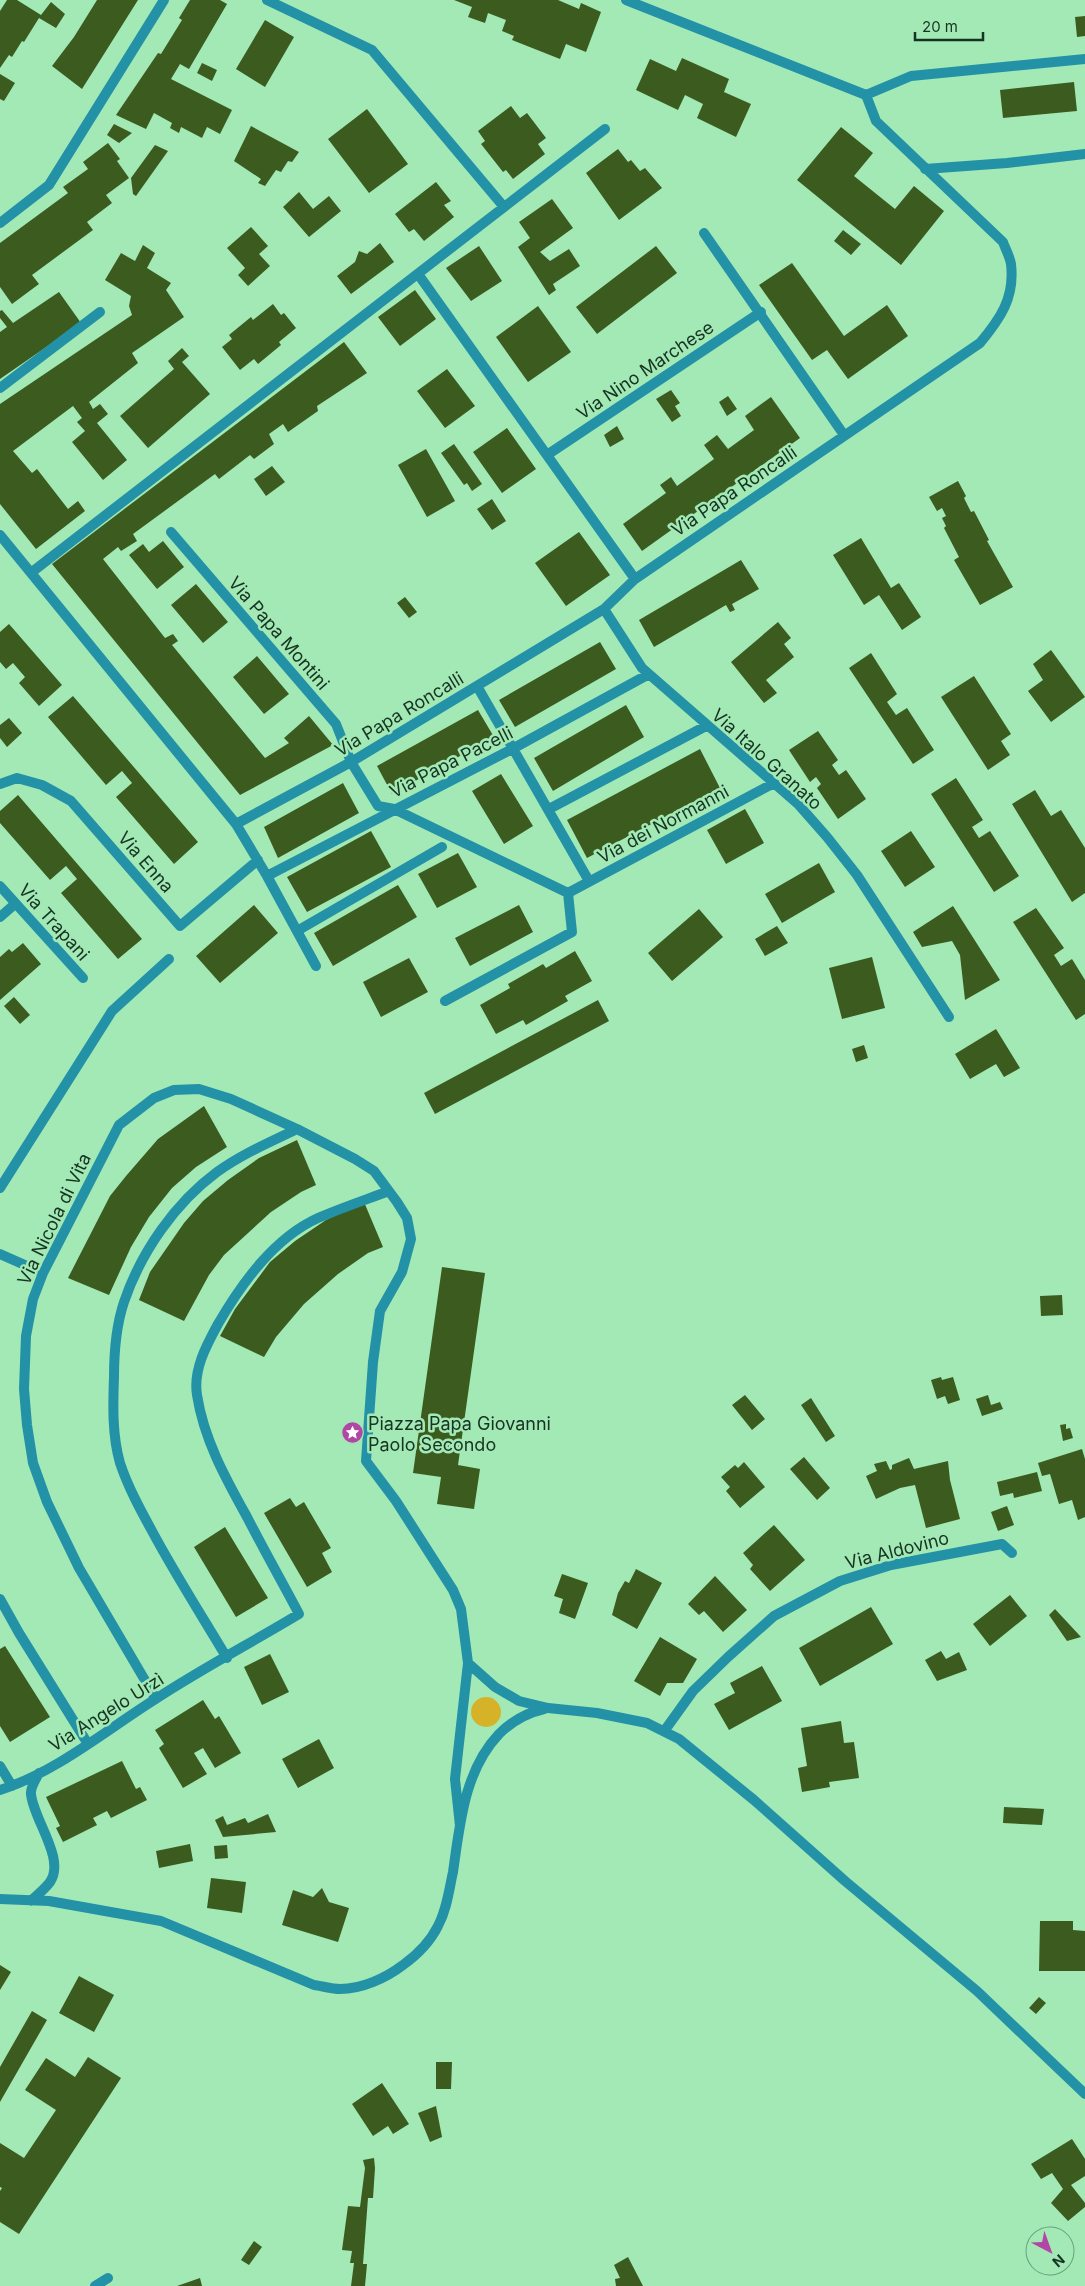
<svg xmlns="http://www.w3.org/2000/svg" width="1085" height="2286" font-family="Inter,sans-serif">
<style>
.green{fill:#d6b229}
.building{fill:#3b5b1f}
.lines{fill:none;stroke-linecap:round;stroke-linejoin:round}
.minor{stroke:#2392a6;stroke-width:10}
.labels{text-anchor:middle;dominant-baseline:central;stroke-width:5;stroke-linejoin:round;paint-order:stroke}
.street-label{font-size:18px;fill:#173421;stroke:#a2e9b6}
.poi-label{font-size:18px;fill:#173421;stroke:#a2e9b6;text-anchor:start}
</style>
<rect width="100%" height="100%" fill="#a2e9b6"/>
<path class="green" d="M471 1712a15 15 0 1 1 30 0a15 15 0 1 1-30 0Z"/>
<path class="building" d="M7,0h10l24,15 10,-13 14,12 -9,14 -17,-10 -15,24 -2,-1 -10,16 -3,-2 -9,13v-57z
M97,0h41l-56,89 -30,-23 22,-29z
M190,0h30l7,4 -38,65 -9,-5 -9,15 61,31 -12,24 -13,-7 -5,11 -21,-11 -2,6 -9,-5 2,-5 -18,-10 -8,16 -30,-14 42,-62 3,1 21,-34 -3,-2z
M454,0h104l21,9 2,-6 20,9 -15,40 -20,-8 -6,15 -48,-19 2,-4 -12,-5 4,-11 -18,-7 -3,10 -17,-6 4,-10z
M1085,16v20l-8,1 -2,-20z
M265,20l29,17 -29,50 -29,-18z
M682,58l47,21 -5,13 27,12 -15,33 -39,-19 6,-14 -18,-9 -7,15 -42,-20 14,-31 26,12z
M202,63l15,7 -5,11 -15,-8z
M0,74l15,9 -11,18 -4,-2z
M1074,82l3,29 -74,7 -3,-28z
M511,106l9,12 7,-5 19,25 -8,6 7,10 -32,25 -7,-9 -3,2 -22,-28 4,-3 -7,-10z
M367,109l41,55 -39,29 -41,-54z
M114,124l18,9 -13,10 -12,-8z
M251,126l48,26 -7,10 -4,-1 -7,11 -5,-2 -11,16 -7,-3 3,-4 -27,-18z
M841,127l32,26 -19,23 41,33 19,-23 30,25 -43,54 -104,-85z
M108,143l12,16 -3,2 12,17 -23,17 6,8 -25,19 6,8 -61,45 7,9 -27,20 -12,-17v-44l68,-50 -5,-6 25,-18 -5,-7z
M155,145l13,6 -32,45 -3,-2 -2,-16z
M618,149l10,13 3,-2 9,11 5,-3 17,20 -43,32 -33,-47z
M436,182l15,19 -7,4 10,12 -30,24 -10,-12 -5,3 -14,-18z
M299,192l14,17 16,-13 12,15 -32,26 -26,-30z
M552,199l21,29 -33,24 10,9 19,-12 11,17 -27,18 3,6 -7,5 -31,-48 12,-9 -11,-16z
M251,227l17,19 -9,8 11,12 -22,20 -10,-11 7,-7 -18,-20z
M843,230l18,14 -10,11 -17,-14z
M380,243l14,19 -43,32 -14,-18 18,-14 4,-11 8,3z
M143,245l12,8 -8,15 24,15 -5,7 18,27 -52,36 6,10 -49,39 4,7 7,-5 8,10 -11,9 30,37 -24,20 -31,-38 13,-11 -8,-9 5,-4 -9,-12 -60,45 19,22 5,-4 31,40 10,-8 7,10 -49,38 -36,-45v-100l132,-89 -3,-9 2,-10 -26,-16 16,-27 14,8z
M479,246l23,35 -31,20 -25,-33z
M656,246l21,27 -80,61 -21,-27z
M792,263l52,73 43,-31 21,31 -60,43 -21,-29 -15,10 -53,-75z
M415,290l21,29 -36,27 -22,-29z
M59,292l22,31 -81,56v-47l7,-5 -7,-9v-7l2,-1 11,13z
M273,304l8,11 3,-2 12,15 -17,14 2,3 -23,19 -4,-5 -14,11 -18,-23 10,-8 -3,-4 22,-18 2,3z
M538,306l33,46 -43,30 -32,-45z
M344,342l23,31 -50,33 1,5 -30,21 -5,-8 -14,10 5,10 -20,15 -4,-4 -31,24 -4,-5 -82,60 4,7 -16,10 -3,-4 -15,12 62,79 8,-4 5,7 -6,4 93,113 24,-15 -5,-5 25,-22 24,29 -93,50 -188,-231z
M182,348l7,8 -7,6 28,32 -62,54 -28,-32 54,-47 -6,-8z
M447,369l28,37 -30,22 -28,-37z
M671,390l9,13 -5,3 6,10 -9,6 -16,-23z
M728,396l9,13 -10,7 -8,-14z
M771,397l29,41 -158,113 -19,-27 43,-31 -6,-8 11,-8 6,9 37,-27 -10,-14 13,-10 11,14 26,-19 -9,-14z
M617,426l7,13 -14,8 -6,-12z
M507,428l29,41 -34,24 -29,-41z
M454,444l28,40 -10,7 -5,-8 -3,2 -23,-32z
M426,449l29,52 -28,16 -29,-52z
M272,466l13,16 -19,14 -12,-17z
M958,481l8,15 -2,2 7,14 3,-1 15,29 -2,1 26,46 -33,18 -26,-45 5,-3 -15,-29 2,-2 -4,-8 4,-2 -4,-8 -5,3 -8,-14z
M492,499l14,22 -14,9 -15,-21z
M579,532l31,43 -44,31 -31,-43z
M861,538l30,50 8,-5 22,34 -19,13 -23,-35 -15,10 -31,-50z
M163,541l21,26 -27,22 -28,-34 14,-11 6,8z
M741,560l18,29 -27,15 3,6 -5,2 -4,-7 -72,42 -15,-27z
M196,584l32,38 -25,21 -32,-38z
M405,597l12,15 -8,6 -12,-15z
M778,622l13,16 -7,6 10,13 -28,23 11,13 -13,10 -33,-41z
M9,624l53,61 -23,21 -20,-23 6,-6 -12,-14 -7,6 -6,-7v-30z
M600,642l16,27 -101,58 -16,-27z
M1051,650l34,47 -34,25 -23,-31 15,-11 -10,-16z
M871,653l26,41 -10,8 9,13 11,-7 27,42 -21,14 -64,-96z
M257,656l32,38 -25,20 -31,-37z
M974,676l37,58 -10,7 9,14 -22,15 -47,-73z
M73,696l125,146 -24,22 -58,-67 16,-14 -10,-12 -16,14 -58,-68z
M626,705l18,32 -91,54 -19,-33z
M478,710l16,27 -102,57 -15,-28z
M9,718l13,15 -15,14 -7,-9v-13z
M818,731l20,29 -6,5 7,10 7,-5 20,29 -28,20 -21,-31 4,-4 -5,-7 -6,5 -21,-32z
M700,749l20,39 -133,70 -20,-38z
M501,774l32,52 -29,18 -32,-53z
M956,778l27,42 -11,7 7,11 11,-7 29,45 -25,16 -63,-98z
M343,783l16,30 -81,45 -14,-31z
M1035,790l16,26 10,-6 24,38v45l-13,9 -60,-98z
M18,795l124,144 -24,20 -57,-66 16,-14 -11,-13 -16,14 -50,-57v-12z
M745,809l19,34 -38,21 -19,-34z
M371,831l20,36 -84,45 -20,-35z
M911,831l24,36 -30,20 -24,-36z
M458,853l19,34 -40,21 -19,-34z
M819,863l16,29 -53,31 -17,-29z
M398,885l19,32 -84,49 -19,-33z
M254,905l24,28 -58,50 -24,-27z
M519,905l14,27 -63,34 -15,-28z
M953,906l47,74 -35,20 -5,-45 -8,-14 -30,6 -9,-15z
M1036,908l28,40 -10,7 7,11 11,-7 13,21v34l-9,6 -63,-98z
M699,909l24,28 -51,44 -24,-28z
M777,926l11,17 -23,13 -10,-17z
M23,943l18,21 -41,36v-43l9,-8 3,3z
M575,951l17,30 -27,15 3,5 -42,24 -3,-5 -27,14 -16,-29 30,-17 -2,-4 35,-20 3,4z
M872,957l13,51 -43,11 -13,-51z
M409,958l19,34 -47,25 -18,-35z
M14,997l16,18 -10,9 -16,-18z
M598,1000l11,21 -174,93 -11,-21z
M996,1029l24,39 -16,9 -8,-13 -26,15 -15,-25z
M864,1045l4,13 -12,4 -4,-13z
M204,1106l23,41 -31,20 -24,21 -23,29 -18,30 -22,48 -41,-17 42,-82 16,-20 32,-37z
M297,1140l19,45 -15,7 -30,20 -47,43 -15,20 -25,46 -45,-21 11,-28 34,-49 19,-22 25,-21 31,-22z
M364,1202l19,45 -15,6 -30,21 -34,30 -28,33 -12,20 -44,-21 15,-27 35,-47 25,-21 31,-21z
M442,1267l43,6 -27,192 22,4 -6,40 -37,-5 4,-27 -28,-4z
M1062,1295l1,20 -22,1 -1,-20z
M941,1377l1,3 11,-3 7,23 -12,4 -3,-8 -8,3 -6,-19z
M745,1395l20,24 -13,11 -20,-25z
M988,1395l3,10 9,-3 3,7 -21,7 -6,-17z
M811,1398l24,38 -9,6 -25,-37z
M1066,1424v5l4,-1 3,10 -10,3 -3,-16z
M1082,1449l3,10v58l-7,3 -6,-20 -13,4 -9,-30 -8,2 -4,-13z
M804,1457l26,31 -13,12 -27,-31z
M909,1458l5,11 34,-8 2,19 10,39 -34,9 -11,-43 -15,3 -24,11 -10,-23 11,-5 -3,-7 12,-3 4,9 2,-1v-4z
M744,1462l21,25 -25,21 -14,-17 4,-4 -9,-10 14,-12 3,3z
M1037,1472l5,19 -28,7 -1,-5 -13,3 -3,-14z
M290,1498l6,9 8,-5 27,46 -9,5 10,19 -25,15 -43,-74z
M1007,1506l7,19 -16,6 -7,-19z
M774,1525l31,35 -35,31 -20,-22 3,-4 -10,-12z
M225,1527l43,71 -32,19 -42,-70z
M636,1569l26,14 -25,46 -25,-14 6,-22 7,-12 4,2z
M562,1574l26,9 -13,36 -16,-6 4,-14 -9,-3z
M715,1576l32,34 -24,22 -19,-21 -5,4 -11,-11z
M1010,1595l17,21 -37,30 -17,-22z
M871,1607l22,37 -73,42 -21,-38z
M1055,1609l26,28 -14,4 -18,-26z
M660,1637l37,22 -14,24h-16l-7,13 -26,-15z
M5,1646l45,71 -40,25 -10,-16v-77z
M941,1651l5,8 13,-7 8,18 -30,11 -12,-21z
M270,1654l19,38 -27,13 -18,-38z
M762,1666l20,35 -53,29 -15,-26 21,-11 -5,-10z
M203,1700l12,19 4,-3 22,37 -26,15 -12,-20 -9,5 13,21 -24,14 -24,-40 5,-4 -9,-14z
M841,1721l3,22 10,-1 5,36 -30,4 1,5 -28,5 -4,-24 9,-2 -6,-38z
M319,1739l15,29 -36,20 -16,-29z
M122,1761l14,28 4,-2 7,13 -36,18 -4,-7 -14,7 4,7 -34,17 -7,-14 4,-2 -14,-29z
M1004,1807l40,2 -2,16 -39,-2z
M268,1814l8,18 -53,5 -8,-17 8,-4 4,9 18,-7 3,5z
M190,1844l3,17 -34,7 -3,-17z
M227,1845l1,13 -13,1 -1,-13z
M211,1878l35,4 -4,31 -35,-5z
M322,1888l7,14 20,6 -11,34 -56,-17 11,-35 20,7z
M1040,1921h33v9l12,1v40h-46z
M0,1965l11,7 -11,18z
M79,1976l35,19 -20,37 -35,-19z
M1039,1997l7,6 -10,11 -7,-6z
M32,2011l15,9 -47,82v-35z
M88,2057l33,21 -102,156 -19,-12v-31l2,-3 -2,-1v-44l24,15 32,-48 -31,-20 21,-32 29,19z
M436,2062h16l-1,27h-15z
M382,2083l27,41 -16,10 -5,-8 -15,10 -21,-32z
M436,2106l6,31 -12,5 -12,-29z
M1072,2139l13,20v17l-14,9 14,18v4l-17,14 -17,-18 12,-14 -11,-16 -11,6 -10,-15z
M374,2158l1,10 -2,30h-5l-5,66h4l-2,22h-14l3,-23h-4l2,-12 -10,-1 6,-44 12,1 5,-39 -2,-8z
M254,2241l8,6 -13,18 -8,-5z
M628,2257l15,29h-27l-1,-7 5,-1 -6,-13z
M200,2278l2,8h-25z"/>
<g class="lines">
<path class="minor" d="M267,0l105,50 132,157
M626,0l240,95 45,-19 174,-17
M925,169l82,-6 78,-9
M0,223l49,-38 115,-185
M704,233l140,202
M418,274l217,305
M0,388l100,-76
M547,455l214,-143
M171,532l165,192 15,38 27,44 16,3 174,84
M0,535l236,289 31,52 49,90
M32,572l573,-443
M604,609l38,59 156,136 29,33 30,38 92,142
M477,686l112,195
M0,784l17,-6 25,7 29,16 109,125 78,-66
M549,809l157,-83
M236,824l115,-62 253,-153 31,-30 345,-236c20,-24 35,-45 31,-79 -1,-7 -6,-16 -8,-22l-127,-121 -10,-26
M267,876l247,-128 135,-74
M0,886l83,92
M568,893l206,-110
M0,917l15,-13
M297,931l145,-84
M445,1001l127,-69 -4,-39
M0,1188l112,-177 57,-52
M0,1254l43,19
M0,1599l19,34 69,111
M227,1658c-25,-42 -52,-84 -75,-127 -12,-22 -24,-44 -32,-68 -8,-28 -7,-58 -6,-86 0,-25 2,-51 10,-75 17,-50 51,-99 93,-130 25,-18 53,-30 80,-43
M468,1663l27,24 24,14 29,7 49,5 50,10 32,16 75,61 91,81 132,110 108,103
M156,1699l-77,-131 -32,-66 -14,-39 -6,-38 -3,-36 2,-53 7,-37 10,-26 76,-148 35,-27 20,-8 25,-1 32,10 66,30 58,30 19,12 23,31 10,16 4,21 -9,33 -22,39 -7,51 -7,99 30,40 57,89 8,19 7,54 -13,116 5,47
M665,1730l28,-39 35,-34 46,-41 66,-35 51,-16 111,-21 10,9
M0,1766l12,20
M0,1790c56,-18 105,-59 154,-90 47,-31 97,-57 145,-86 -17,-32 -35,-64 -52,-97 -21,-38 -43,-77 -50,-122 -4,-25 9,-49 21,-71 24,-41 56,-86 100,-106 23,-10 47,-18 71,-27
M0,1899l49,2 112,20 153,64c8,1 18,4 26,4 22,0 46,-11 63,-24 14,-10 27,-23 35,-39 9,-17 11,-36 15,-54 7,-48 11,-101 46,-138 13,-13 27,-21 45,-25
M31,1901c6,-6 14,-12 19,-19 16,-23 -17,-63 -19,-88 -1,-6 5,-15 8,-21
M95,2286l13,-8"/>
</g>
<defs>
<symbol id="sight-disc" viewBox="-11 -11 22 22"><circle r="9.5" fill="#b246a5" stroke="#a2e9b6"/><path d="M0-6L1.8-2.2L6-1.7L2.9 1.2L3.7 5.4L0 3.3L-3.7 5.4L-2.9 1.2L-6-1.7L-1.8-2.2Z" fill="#fff"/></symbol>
</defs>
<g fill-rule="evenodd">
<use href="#sight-disc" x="340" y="1420" width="25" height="25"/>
</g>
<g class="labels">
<g class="street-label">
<text transform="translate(645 370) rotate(-34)">Via Nino Marchese</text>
<text transform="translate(734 491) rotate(-34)">Via Papa Roncalli</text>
<text transform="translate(279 633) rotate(49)">Via Papa Montini</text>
<text transform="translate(399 714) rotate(-31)">Via Papa Roncalli</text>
<text transform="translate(767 759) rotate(42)">Via Italo Granato</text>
<text transform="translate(451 762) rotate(-27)">Via Papa Pacelli</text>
<text transform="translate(663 824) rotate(-28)">Via dei Normanni</text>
<text transform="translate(146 862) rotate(49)">Via Enna</text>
<text transform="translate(54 922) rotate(48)">Via Trapani</text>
<text transform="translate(54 1219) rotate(-64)">Via Nicola di Vita</text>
<text transform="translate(897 1550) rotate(-14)">Via Aldovino</text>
<text transform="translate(106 1712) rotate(-32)">Via Angelo Urzì</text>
</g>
<g class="poi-label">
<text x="368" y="1423">Piazza Papa Giovanni<tspan x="368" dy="21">Paolo Secondo</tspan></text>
</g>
</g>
<g transform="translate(1050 2251) rotate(139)"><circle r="24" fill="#a2e9b6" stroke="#6aa17a"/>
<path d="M0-4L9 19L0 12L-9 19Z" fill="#b246a5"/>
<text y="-8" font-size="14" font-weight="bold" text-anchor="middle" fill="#173421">N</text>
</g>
<path d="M915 32v8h68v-8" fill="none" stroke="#173421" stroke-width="2.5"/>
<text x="922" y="32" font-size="15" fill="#173421" stroke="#a2e9b6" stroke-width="4" paint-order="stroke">20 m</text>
</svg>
